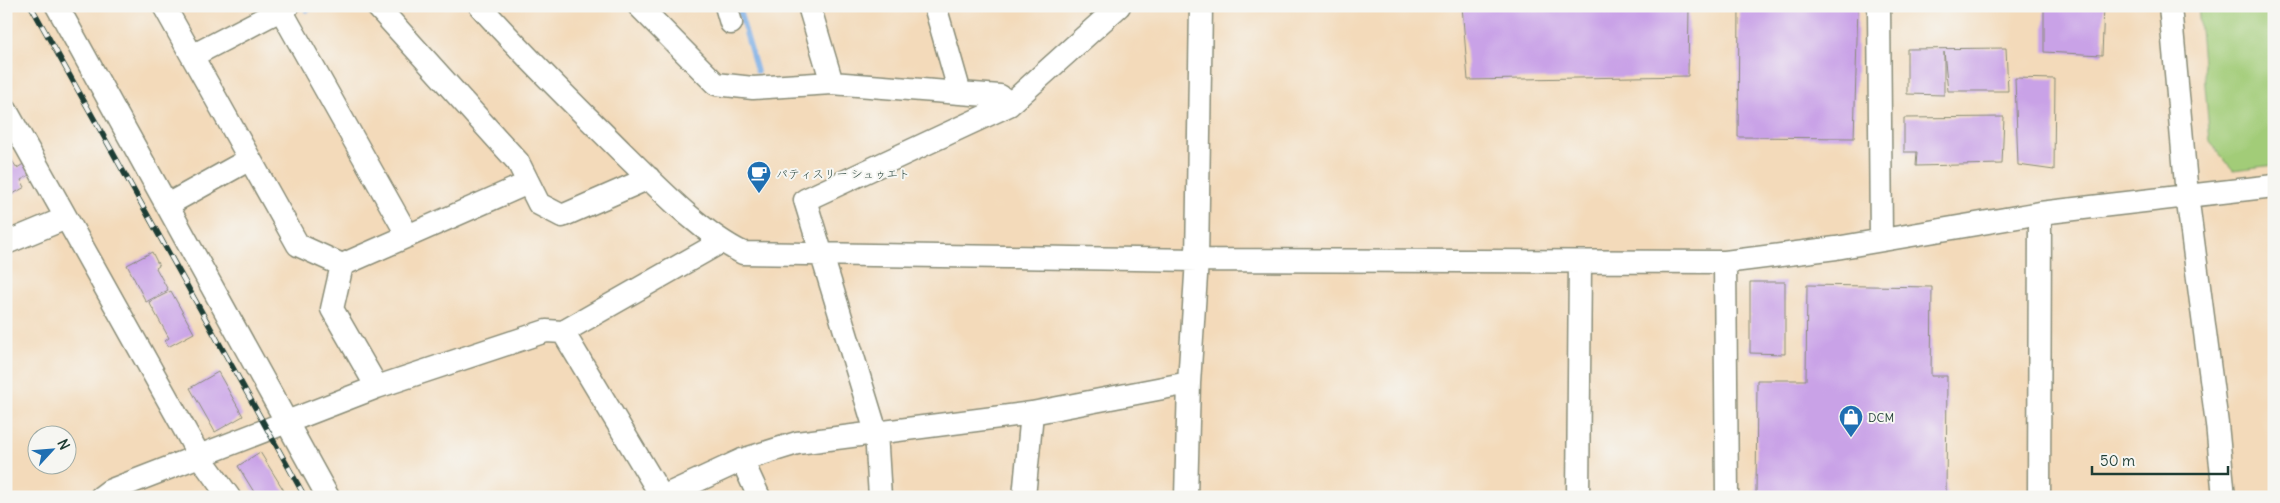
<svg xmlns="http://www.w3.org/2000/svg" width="2280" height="503" font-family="Delius,'Klee One',sans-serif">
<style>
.green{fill:#a2cc78;stroke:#608456}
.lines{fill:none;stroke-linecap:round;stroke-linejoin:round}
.stream{stroke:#77abe4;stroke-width:5.5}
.building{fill:#c9a2e7}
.minor-casing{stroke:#898c77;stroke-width:25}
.minor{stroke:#fff;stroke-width:22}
.rail-casing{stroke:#1f3d34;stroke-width:5.5}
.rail{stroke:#f6f6f2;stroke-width:4;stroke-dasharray:11;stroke-linecap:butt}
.labels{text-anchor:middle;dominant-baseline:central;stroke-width:4;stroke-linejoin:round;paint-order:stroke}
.poi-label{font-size:12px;fill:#1f3d34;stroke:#f6f6f2;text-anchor:start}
</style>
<rect width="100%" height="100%" fill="#f6f6f2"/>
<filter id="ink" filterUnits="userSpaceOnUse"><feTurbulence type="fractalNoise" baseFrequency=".02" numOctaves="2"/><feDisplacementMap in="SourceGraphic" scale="10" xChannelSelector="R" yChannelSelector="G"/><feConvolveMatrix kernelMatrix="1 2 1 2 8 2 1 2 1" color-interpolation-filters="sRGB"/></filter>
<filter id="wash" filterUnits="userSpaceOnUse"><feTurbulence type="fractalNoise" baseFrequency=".0096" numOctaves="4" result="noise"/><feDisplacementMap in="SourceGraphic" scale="20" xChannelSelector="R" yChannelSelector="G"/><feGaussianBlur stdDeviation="1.12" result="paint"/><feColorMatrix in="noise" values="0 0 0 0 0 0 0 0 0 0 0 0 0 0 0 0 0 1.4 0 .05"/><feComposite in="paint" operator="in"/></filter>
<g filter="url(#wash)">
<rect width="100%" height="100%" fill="#f3daba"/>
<path class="green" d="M2198,6h76v159l-41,5 -23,-28z"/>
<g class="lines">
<path class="stream" d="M738,6l19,65
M307,10l8,-4"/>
</g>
<g id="blocks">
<path class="building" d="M1462,6h227l-1,70 -220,4z
M1739,6h119l-4,132 -116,-1z
M2044,6h60l-2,49 -58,-3z
M2006,48l2,43h-60l-4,-39v43l-37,-1v-45z
M2015,78l40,1 -1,91 -36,-5z
M2004,117l-2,47 -86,2 1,-14h-13v-34z
M6,152l11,16 8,-5 6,11 -10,6 4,7 -19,11z
M152,252l7,14 -3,2 12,22 -22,12 -19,-37z
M1750,282h35v72l-35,-1z
M1807,285l125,2 -1,89h16l-1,121h-190l1,-117h49z
M171,291l23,42 -26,14 -3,-6 4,-3 -20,-36z
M218,372l25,44 -28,16 -25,-44z
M260,452l28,45h-31l-19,-31z"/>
</g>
</g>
<g filter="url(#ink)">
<use href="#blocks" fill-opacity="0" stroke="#898c77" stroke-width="1"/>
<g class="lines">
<defs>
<path id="minor" d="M57,6l271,491
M164,6l134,239 44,20 186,-82
M377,6l141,156 21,42 23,12 87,-38
M480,6c46,52 95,99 144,148 34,33 76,78 119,99l454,7 528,2 111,-14 204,-35 234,-27
M639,6l77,78 37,4 79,-5 128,10 -25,-87
M726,6l5,17
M809,6l23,77
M1879,6l2,234
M2170,6l17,189 30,229 7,73
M281,10l127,226
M192,56l96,-50
M960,93l40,3 10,7
M6,110l194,347 29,40
M167,205l83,-46
M6,243l60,-25
M1725,262l2,235
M342,265l-10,44 45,78
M563,332l99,165
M742,460l17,37
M101,497l8,-6 268,-104 169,-56 17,1 158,-90
M662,497l80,-37 55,-17 235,-30 157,-30
M880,497l-4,-65 -71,-232 204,-95 110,-99
M1024,497l8,-84
M1186,497l3,-114 8,-123 4,-254
M1578,497l2,-235
M2039,497l1,-284"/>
</defs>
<use href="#minor" class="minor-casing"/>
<use href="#minor" class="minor"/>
<defs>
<path id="rail" d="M31,6l274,491"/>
</defs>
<use href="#rail" class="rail-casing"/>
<use href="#rail" class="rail"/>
</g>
</g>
<defs>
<symbol id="cafe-pin" viewBox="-11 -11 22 30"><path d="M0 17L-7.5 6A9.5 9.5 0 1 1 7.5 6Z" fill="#1f6fb2" stroke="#f6f6f2"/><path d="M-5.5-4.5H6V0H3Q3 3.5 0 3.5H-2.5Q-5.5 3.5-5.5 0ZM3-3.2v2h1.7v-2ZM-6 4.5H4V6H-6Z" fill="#fff"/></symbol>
<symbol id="shop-pin" viewBox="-11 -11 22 30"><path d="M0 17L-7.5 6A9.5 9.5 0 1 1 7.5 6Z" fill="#1f6fb2" stroke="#f6f6f2"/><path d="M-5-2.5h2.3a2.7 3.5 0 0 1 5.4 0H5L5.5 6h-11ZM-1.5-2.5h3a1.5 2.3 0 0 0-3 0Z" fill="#fff"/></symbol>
</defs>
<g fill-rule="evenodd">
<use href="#cafe-pin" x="745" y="159" width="28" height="38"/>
<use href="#shop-pin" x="1837" y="403" width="28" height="38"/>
</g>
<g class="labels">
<g class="poi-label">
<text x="776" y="173">パティスリー シュゥエト</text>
<text x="1868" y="417">DCM</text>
</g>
</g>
<rect width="2280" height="503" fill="none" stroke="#f6f6f2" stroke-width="25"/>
<g transform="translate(52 450) rotate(64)"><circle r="24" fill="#f6f6f2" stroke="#a0aca6"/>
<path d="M0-4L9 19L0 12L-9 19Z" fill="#1f6fb2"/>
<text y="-8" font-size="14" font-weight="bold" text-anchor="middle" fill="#1f3d34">N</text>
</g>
<path d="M2092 466v8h136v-8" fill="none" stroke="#1f3d34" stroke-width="2.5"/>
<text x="2100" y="466" font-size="15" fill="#1f3d34" stroke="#f6f6f2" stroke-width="4" paint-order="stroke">50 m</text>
</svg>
